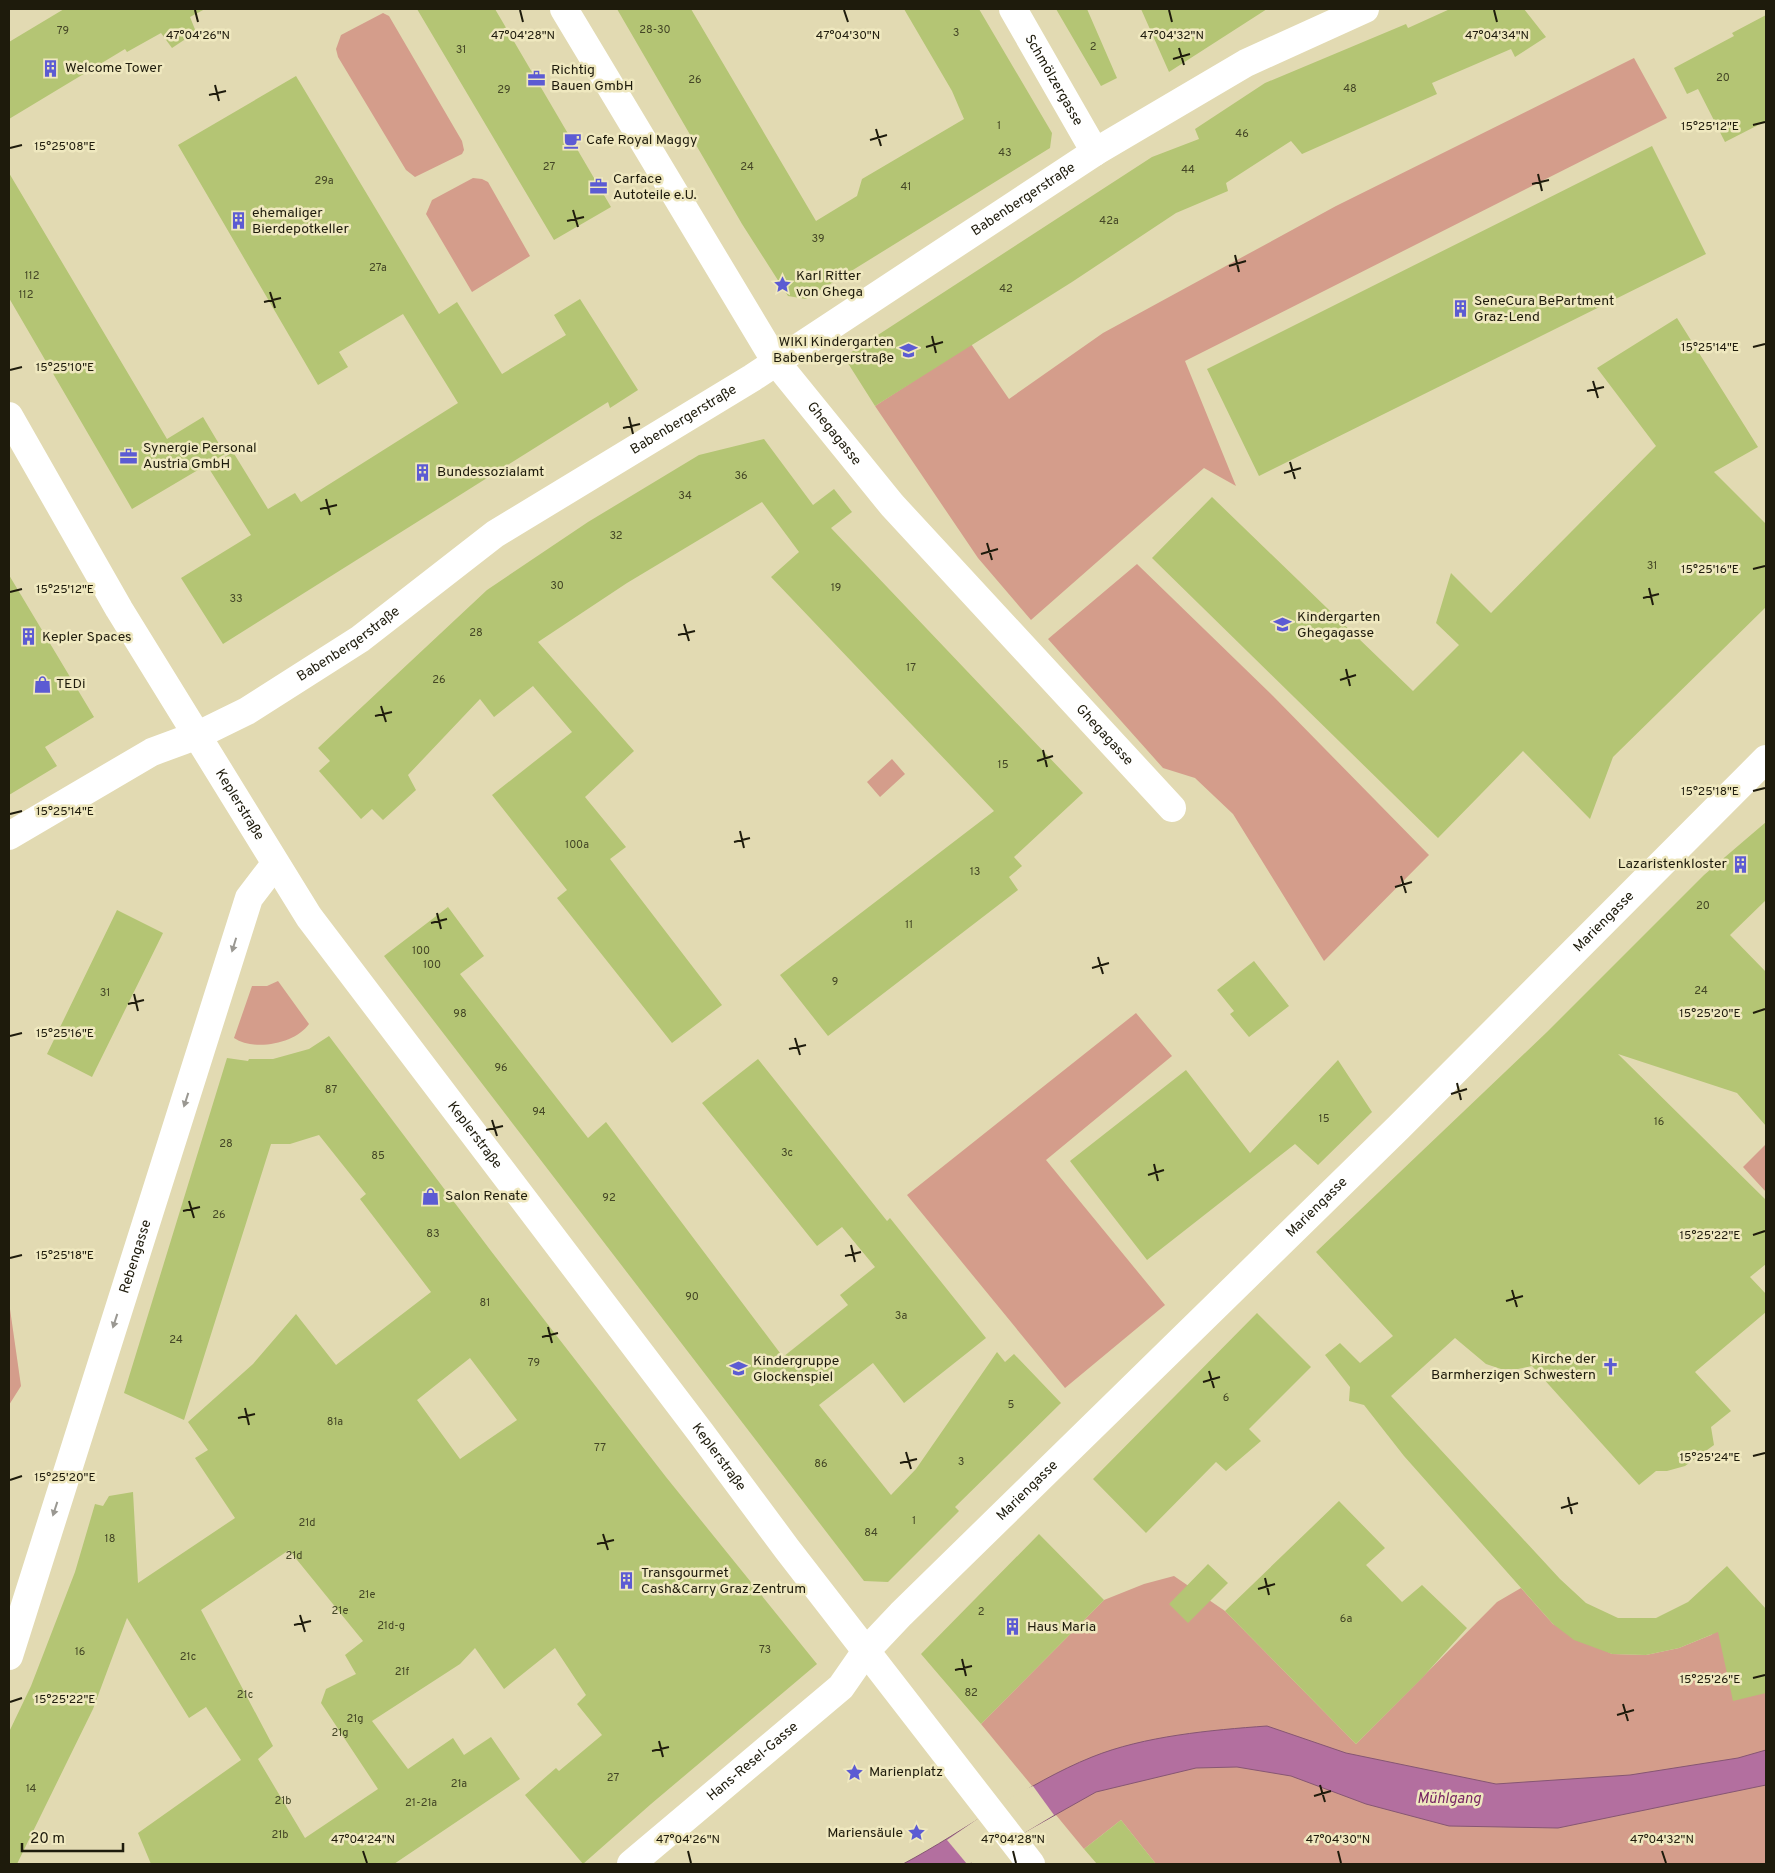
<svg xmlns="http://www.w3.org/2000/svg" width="1775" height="1873" font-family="Overpass,sans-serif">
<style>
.green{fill:#d49d8b}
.water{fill:#b36f9f;stroke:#865673}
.pier{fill:#e2dab2}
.building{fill:#b4c574;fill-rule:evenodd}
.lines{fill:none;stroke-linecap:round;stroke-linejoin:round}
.minor{stroke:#fff;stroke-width:28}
.major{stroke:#fff;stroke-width:28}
.oneway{fill:#9a9892}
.ticks{fill:none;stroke:#1e1b0c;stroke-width:2}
.labels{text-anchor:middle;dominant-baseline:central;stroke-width:5;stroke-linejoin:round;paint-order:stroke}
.number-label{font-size:11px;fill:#444626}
.poi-label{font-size:14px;fill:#1e1b0c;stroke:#efe8bf;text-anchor:start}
.street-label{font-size:14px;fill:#1e1b0c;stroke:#efe8bf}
.water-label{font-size:15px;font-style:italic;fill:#762362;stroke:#efe8bf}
.ticks-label{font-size:12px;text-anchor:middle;fill:#1e1b0c;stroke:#efe8bf;stroke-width:5;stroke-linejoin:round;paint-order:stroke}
</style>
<rect width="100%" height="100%" fill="#e2dab2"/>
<path class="green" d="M383,13l6,3 73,125 2,9 -2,4 -47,23 -9,-7 -68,-113 -2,-8 5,-14z
M1634,58l33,60 -482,243 51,125 -32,-18 -173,152 -53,-62 -103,-152 96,-62 38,55 94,-66 233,-127z
M473,178l9,1 6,3 42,74 -58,36 -46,-78 6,-14z
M1137,564l136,132 156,159 -105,106 -91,-147 -38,-36 -32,-10 -115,-129z
M892,759l13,15 -25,23 -13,-15z
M278,981l31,43c-13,19 -54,28 -75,14l18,-52h15z
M1136,1013l36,43 -126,104 119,145 -100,83 -158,-193z
M1766,1144v48l-23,-25z
M9,1302l12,84 -12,19z
M1174,1576l51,35 131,133 141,-142 24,-14 32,36 59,30 34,1 33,-7 32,-13 15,-11 40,45v195h-610l-35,-44 -37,29 -103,-125 123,-124 40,-16z"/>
<path class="water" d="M1267,1726l79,27 150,31 134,-9 108,-17 28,-8v35l-208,43 -109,-2 -83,-22 -75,-28 -54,-9 -41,1 -100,24 -128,72h-65c64,-34 122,-80 189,-107 52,-21 119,-27 175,-31z"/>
<path class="pier" d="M1033,1786l21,29 -74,45 -13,4 -20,-24 42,-29 36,-22z"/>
<path class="building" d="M64,9h141l-15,8 6,15 -24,16 -11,-15 -34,19 -2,-3 -116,70v-77z
M417,9h78l116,198 -57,33z
M617,9h74l125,212 41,-25 5,-17 102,-60 -12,-28 -48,-82h75l73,124 -2,15 -244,151 -18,-3 -46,-72z
M1056,9h31l30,69 -16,8z
M1141,9h126l-98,63z
M1450,9h74l22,28 -31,20 -4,-8 -79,34 5,11 -135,60 -11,-13 -65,42 2,8 -52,22 -104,69 -197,124 -31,-49 308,-200 47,-18 -4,-10 70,-46 141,-59 2,4z
M1766,15v106l-41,21 -27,-53 -11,5 -13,-26 60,-32 -2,-3z
M296,76l143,238 18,-12 45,72 64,-39 -12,-20 26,-16 58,91 -28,18 -2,-6 -385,242 -42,-66 70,-43 -43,-68 25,-15 35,57 27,-16 6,9 157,-99 -55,-89 -64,38 9,15 -30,18 -140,-240z
M1652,146l54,108 -447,222 -52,-107z
M9,173l158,266 36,-22 22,37 -93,55 -123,-211z
M1677,318l81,129 -44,25 52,52v83l-153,150 -23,62 -67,-68 -85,87 -286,-280 60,-61 201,194 46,-46 -23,-22 15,-50 40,40 165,-167 -59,-78z
M764,439l49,66 21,-16 18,23 -21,16 252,265 -69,64 8,9 -13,11 9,13 -190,146 -48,-61 214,-164 -223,-234 28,-25 -37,-50 -135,81 -89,59 96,109 -49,46 41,50 -16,12 112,146 -50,38 -115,-145 10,-8 -75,-95 80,-63 -39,-46 -39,31 -14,-18 -72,76 8,15 -33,30 -11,-11 -11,10 -42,-48 11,-10 -12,-13 169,-158 101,-68 111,-67z
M9,575l85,142 -49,30 12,19 -48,29z
M1766,822v78l-36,35 36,37v154l-29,-33 -119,-39 148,146v64l-16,13 16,17v18l-71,60 36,39 -20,16 3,18 -29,21 -18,5h-11l-17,14 -107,-119 -14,3h-17l-15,-5 -31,-26 -64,58 169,183 26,24 32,15h38l32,-16 39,-36 39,43v84l-33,8 -15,-69 -39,16 -33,7 -34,-1 -38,-14 -21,-16 -149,-168 -40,-51 -15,-4 1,-14 -25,-32 15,-12 20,20 33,-27 -77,-84 231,-220 157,-157z
M448,907l36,49 -24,18 128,164 18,-16 177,235 65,-52 -8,-10 35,-28 -33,-40 -25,19 -115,-143 56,-44 129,162 3,-3 96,120 -82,65 -31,-40 -54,42 72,90 25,-26 81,-117 8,10 9,-8 47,49 -106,104 4,4 -71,71 -24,-1 -480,-625z
M117,910l46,23 -71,144 -45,-23z
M1254,961l35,45 -40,31 -19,-23 4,-3 -17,-21z
M329,1036l162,215 175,226 151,187 -166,140 -68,60 -58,-69 31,-27 3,3 43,-36 -25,-31 9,-9 -31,-47 -51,41 -29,-41 -15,16 -88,57 36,48 45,-31 11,17 27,-18 29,42 -126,85h-243l-13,-31 103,-73 -35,-53 -17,11 -62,-100 -34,91 -76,155h-8v-132l22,-46 44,-114 20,-68 8,2 6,-10 24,-4 5,91 97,-65 -40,-60 13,-8 -20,-28 65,-58 43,-50 40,51 95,-73 -71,-93 6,-5 -47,-59 -29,9h-19l-87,276 -60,-27 103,-335 21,3 1,-2h24l36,-10zM470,1358l47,62 -57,39 -43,-59zM289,1550l74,91 -18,14 11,19 -30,15 -5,14 57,86 -73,49 -47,-79 15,-13 -72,-136z
M1338,1060l34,52 -54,53 -23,-21 -148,116 -77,-99 116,-91 64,83z
M1257,1313l54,54 -62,62 12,12 -35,30 -10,-9 -70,71 -53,-54z
M1339,1501l46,47 -19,17 36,37 20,-17 45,43 -44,49 -67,67 -131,-133z
M1039,1534l65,66 -123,124 -60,-70z
M1208,1564l20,19 -40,40 -19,-19z
M1121,1820l35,44h-59l-13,-15z"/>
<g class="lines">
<g class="minor">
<path id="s1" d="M564,9l212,353 116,143 280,303"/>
<path id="s2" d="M1013,9l82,143"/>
<path id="s3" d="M9,836l143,-84 46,-17 49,-24 113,-72 135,-105 257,-156 343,-226 151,-89 119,-54"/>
<path id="s4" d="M9,1656l240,-758 26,-34"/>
<path id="s5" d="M631,1864l210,-177 25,-36 35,-37 498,-487 367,-368"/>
</g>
<path class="major" id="s6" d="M9,416l110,193 190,308 392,516 86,116 244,315"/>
</g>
<defs><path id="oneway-solid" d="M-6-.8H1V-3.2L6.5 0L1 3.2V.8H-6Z" transform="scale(1.25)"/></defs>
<g class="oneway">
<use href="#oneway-solid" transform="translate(234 945) rotate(107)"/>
<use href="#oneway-solid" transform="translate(186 1100) rotate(108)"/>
<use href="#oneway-solid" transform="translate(115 1321) rotate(108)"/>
<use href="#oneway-solid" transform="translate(55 1509) rotate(108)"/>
</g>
<path class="ticks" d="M195,10l3,12M520,10l3,12M844,10l4,12M1169,10l3,12M1494,10l3,12M1179,48l5,17M1173,59l17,-5M215,85l4,16M209,95l17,-4M1753,125l12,-3M876,129l5,17M870,140l17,-5M10,148l12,-3M1538,174l4,17M1532,184l17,-4M573,210l5,17M567,221l17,-4M1235,255l4,17M1229,266l17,-5M270,292l5,16M264,302l17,-4M932,336l4,17M926,347l17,-5M1753,347l12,-3M10,370l12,-3M1593,381l5,17M1587,391l17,-4M629,417l4,17M623,428l17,-4M1290,462l5,17M1284,473l17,-5M326,499l4,16M320,509l17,-4M987,543l5,17M981,554l17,-5M1753,569l12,-3M1649,588l4,17M10,592l12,-3M1643,598l16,-4M684,624l5,17M678,635l17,-4M1346,669l4,17M1340,680l16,-5M381,706l5,16M375,716l17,-4M1043,750l4,17M1037,761l16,-5M1753,791l12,-3M10,814l12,-3M740,831l4,17M734,842l16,-4M1401,876l5,17M1395,887l17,-5M437,913l4,16M431,923l16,-4M1098,957l5,17M1092,968l17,-5M134,994l4,17M128,1004l16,-4M1753,1013l12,-4M10,1036l12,-3M795,1038l5,17M789,1049l17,-4M1457,1083l4,17M1451,1094l16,-5M492,1120l5,16M486,1130l17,-4M1154,1164l4,17M1148,1175l16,-5M189,1201l5,17M183,1211l17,-4M1753,1235l12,-4M851,1245l4,17M845,1256l16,-4M10,1258l12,-3M1512,1290l5,17M1506,1301l17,-5M548,1327l4,16M542,1337l16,-4M1209,1371l5,17M1203,1382l17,-5M245,1408l4,17M238,1418l17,-4M906,1452l5,17M1753,1456l12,-3M900,1463l17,-4M10,1480l12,-4M1568,1497l4,17M1561,1508l17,-5M603,1534l5,16M597,1544l17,-4M1265,1578l4,17M1258,1589l17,-5M300,1615l5,17M294,1625l17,-4M962,1659l4,17M955,1670l17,-4M1753,1678l12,-3M10,1702l12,-4M1623,1704l5,17M1617,1715l17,-5M659,1741l4,16M652,1751l17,-4M1320,1785l5,17M1314,1796l17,-5M363,1851l4,12M688,1851l3,12M1013,1851l3,12M1338,1851l3,12M1662,1851l4,12"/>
<defs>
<symbol id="building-bare" viewBox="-9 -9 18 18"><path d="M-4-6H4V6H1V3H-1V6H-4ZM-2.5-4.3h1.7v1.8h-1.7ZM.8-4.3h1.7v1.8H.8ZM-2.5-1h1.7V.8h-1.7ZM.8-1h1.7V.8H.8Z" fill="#5c5bd3" stroke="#efe8bf" stroke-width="2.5" paint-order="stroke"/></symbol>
<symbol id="office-bare" viewBox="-9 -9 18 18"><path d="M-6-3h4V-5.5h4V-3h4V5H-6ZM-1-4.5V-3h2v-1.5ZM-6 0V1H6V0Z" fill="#5c5bd3" stroke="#efe8bf" stroke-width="2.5" paint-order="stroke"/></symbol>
<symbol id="cafe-bare" viewBox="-9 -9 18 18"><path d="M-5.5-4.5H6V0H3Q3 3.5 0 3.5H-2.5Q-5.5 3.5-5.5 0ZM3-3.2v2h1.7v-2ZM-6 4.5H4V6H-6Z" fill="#5c5bd3" stroke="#efe8bf" stroke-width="2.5" paint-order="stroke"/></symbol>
<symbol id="sight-bare" viewBox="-9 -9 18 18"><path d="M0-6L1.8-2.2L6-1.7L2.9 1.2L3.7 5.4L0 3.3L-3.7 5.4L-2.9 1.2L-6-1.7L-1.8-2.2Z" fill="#5c5bd3" stroke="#efe8bf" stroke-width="2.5" paint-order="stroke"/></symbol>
<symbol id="school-bare" viewBox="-9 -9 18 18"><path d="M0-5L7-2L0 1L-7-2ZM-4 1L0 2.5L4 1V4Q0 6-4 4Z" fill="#5c5bd3" stroke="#efe8bf" stroke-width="2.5" paint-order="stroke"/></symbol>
<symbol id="shop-bare" viewBox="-9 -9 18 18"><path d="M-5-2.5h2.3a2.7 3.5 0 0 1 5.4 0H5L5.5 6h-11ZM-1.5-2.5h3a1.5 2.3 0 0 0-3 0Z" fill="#5c5bd3" stroke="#efe8bf" stroke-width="2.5" paint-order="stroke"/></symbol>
<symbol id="church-bare" viewBox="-9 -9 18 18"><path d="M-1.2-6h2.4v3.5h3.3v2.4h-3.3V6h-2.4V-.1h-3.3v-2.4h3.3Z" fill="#5c5bd3" stroke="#efe8bf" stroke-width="2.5" paint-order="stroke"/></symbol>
</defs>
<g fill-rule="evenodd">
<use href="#building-bare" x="38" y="56" width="25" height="25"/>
<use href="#office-bare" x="524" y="66" width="25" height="25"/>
<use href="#cafe-bare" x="560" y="128" width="25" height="25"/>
<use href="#office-bare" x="586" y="174" width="25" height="25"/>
<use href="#building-bare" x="226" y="208" width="25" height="25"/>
<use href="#sight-bare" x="770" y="272" width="25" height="25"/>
<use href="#building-bare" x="1448" y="296" width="25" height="25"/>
<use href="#school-bare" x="896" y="338" width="25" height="25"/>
<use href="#office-bare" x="116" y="444" width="25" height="25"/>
<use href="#building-bare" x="410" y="460" width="25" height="25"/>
<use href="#school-bare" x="1270" y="612" width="25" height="25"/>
<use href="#building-bare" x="16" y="624" width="25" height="25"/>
<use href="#shop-bare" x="30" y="672" width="25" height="25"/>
<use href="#building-bare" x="1728" y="852" width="25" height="25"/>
<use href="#shop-bare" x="418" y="1184" width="25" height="25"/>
<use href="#church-bare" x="1598" y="1354" width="25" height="25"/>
<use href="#school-bare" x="726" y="1356" width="25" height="25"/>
<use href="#building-bare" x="614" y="1568" width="25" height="25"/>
<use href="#building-bare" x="1000" y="1614" width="25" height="25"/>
<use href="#sight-bare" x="842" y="1760" width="25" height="25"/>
<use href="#sight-bare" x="904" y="1820" width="25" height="25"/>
</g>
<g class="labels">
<g class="number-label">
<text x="655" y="30">28-30</text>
<text x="63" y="31">79</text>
<text x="956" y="33">3</text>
<text x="1093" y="47">2</text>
<text x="461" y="50">31</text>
<text x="1723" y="78">20</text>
<text x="695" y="80">26</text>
<text x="1350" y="89">48</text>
<text x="504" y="90">29</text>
<text x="999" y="126">1</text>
<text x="1242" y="134">46</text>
<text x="1005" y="153">43</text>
<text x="549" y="167">27</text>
<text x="747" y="167">24</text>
<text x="1188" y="170">44</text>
<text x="324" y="181">29a</text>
<text x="906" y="187">41</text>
<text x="1109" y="221">42a</text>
<text x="818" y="239">39</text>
<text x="378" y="268">27a</text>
<text x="32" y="276">112</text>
<text x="1006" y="289">42</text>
<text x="26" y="295">112</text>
<text x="741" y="476">36</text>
<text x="685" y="496">34</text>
<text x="616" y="536">32</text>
<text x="1652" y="566">31</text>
<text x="557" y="586">30</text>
<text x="836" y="588">19</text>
<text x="236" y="599">33</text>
<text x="476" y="633">28</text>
<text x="911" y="668">17</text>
<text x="439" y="680">26</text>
<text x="1003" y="765">15</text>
<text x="577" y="845">100a</text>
<text x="975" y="872">13</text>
<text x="1703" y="906">20</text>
<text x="909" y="925">11</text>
<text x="421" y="951">100</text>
<text x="432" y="965">100</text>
<text x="835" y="982">9</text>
<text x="1701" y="991">24</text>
<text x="105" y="993">31</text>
<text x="460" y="1014">98</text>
<text x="501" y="1068">96</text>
<text x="331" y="1090">87</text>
<text x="539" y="1112">94</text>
<text x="1324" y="1119">15</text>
<text x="1659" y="1122">16</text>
<text x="226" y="1144">28</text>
<text x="787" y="1153">3c</text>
<text x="378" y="1156">85</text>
<text x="609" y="1198">92</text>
<text x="219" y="1215">26</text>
<text x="433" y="1234">83</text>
<text x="692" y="1297">90</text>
<text x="485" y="1303">81</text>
<text x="901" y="1316">3a</text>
<text x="176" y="1340">24</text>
<text x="534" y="1363">79</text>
<text x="1226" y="1398">6</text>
<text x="1011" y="1405">5</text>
<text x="335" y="1422">81a</text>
<text x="600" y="1448">77</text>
<text x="961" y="1462">3</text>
<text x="821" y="1464">86</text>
<text x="914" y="1521">1</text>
<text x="307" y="1523">21d</text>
<text x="871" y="1533">84</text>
<text x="110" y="1539">18</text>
<text x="294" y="1556">21d</text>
<text x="367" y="1595">21e</text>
<text x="340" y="1611">21e</text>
<text x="981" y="1612">2</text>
<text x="1346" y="1619">6a</text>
<text x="391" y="1626">21d-g</text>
<text x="765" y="1650">73</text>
<text x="80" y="1652">16</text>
<text x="188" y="1657">21c</text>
<text x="402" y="1672">21f</text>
<text x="971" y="1693">82</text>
<text x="245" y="1695">21c</text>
<text x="355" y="1719">21g</text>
<text x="340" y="1733">21g</text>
<text x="613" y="1778">27</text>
<text x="459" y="1784">21a</text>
<text x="31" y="1789">14</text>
<text x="283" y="1801">21b</text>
<text x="421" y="1803">21-21a</text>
<text x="280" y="1835">21b</text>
</g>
<g class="poi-label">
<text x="65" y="68">Welcome Tower</text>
<text x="551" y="70">Richtig<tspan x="551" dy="16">Bauen GmbH</tspan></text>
<text x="586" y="140">Cafe Royal Maggy</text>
<text x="613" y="179">Carface<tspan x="613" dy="16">Autoteile e.U.</tspan></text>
<text x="252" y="213">ehemaliger<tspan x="252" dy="16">Bierdepotkeller</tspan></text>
<text x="796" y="276">Karl Ritter<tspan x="796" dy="16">von Ghega</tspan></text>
<text x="1474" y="301">SeneCura BePartment<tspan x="1474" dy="16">Graz-Lend</tspan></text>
<text x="894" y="342" text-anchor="end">WIKI Kindergarten<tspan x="894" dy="16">Babenbergerstraße</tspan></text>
<text x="143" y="448">Synergie Personal<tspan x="143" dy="16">Austria GmbH</tspan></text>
<text x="437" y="472">Bundessozialamt</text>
<text x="1297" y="617">Kindergarten<tspan x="1297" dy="16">Ghegagasse</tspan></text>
<text x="42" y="637">Kepler Spaces</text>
<text x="56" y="684">TEDi</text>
<text x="1727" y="864" text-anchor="end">Lazaristenkloster</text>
<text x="445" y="1196">Salon Renate</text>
<text x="1596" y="1359" text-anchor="end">Kirche der<tspan x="1596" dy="16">Barmherzigen Schwestern</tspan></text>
<text x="753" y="1361">Kindergruppe<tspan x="753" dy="16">Glockenspiel</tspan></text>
<text x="641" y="1573">Transgourmet<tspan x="641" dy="16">Cash&amp;Carry Graz Zentrum</tspan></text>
<text x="1027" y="1627">Haus Maria</text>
<text x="869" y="1772">Marienplatz</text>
<text x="903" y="1833" text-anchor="end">Mariensäule</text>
</g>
<g class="street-label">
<text stroke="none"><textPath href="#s2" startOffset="82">Schmölzergasse</textPath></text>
<text stroke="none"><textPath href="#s3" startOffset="1200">Babenbergerstraße</textPath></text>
<text stroke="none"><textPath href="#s3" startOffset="795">Babenbergerstraße</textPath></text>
<text stroke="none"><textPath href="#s1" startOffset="504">Ghegagasse</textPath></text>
<text stroke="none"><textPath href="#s3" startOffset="391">Babenbergerstraße</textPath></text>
<text stroke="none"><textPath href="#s1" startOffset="909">Ghegagasse</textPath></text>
<text stroke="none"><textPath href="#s6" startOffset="452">Keplerstraße</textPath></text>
<text stroke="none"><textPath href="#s5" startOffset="1356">Mariengasse</textPath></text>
<text stroke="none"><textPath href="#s6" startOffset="858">Keplerstraße</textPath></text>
<text stroke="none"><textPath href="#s5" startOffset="951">Mariengasse</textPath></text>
<text stroke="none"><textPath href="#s4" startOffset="419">Rebengasse</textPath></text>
<text stroke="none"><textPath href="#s6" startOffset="1262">Keplerstraße</textPath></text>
<text stroke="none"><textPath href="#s5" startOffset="546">Mariengasse</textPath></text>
<text stroke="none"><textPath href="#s5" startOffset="159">Hans-Resel-Gasse</textPath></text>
</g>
<g class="water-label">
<text x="1449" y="1799">Mühlgang</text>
</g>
</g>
<g class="ticks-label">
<text x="198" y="39">47°04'26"N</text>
<text x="523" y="39">47°04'28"N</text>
<text x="848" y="39">47°04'30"N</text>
<text x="1172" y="39">47°04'32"N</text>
<text x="1497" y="39">47°04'34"N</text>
<text x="1710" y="130">15°25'12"E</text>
<text x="65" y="150">15°25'08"E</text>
<text x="1710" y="351">15°25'14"E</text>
<text x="65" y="371">15°25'10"E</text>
<text x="1710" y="573">15°25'16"E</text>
<text x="65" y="593">15°25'12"E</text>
<text x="1710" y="795">15°25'18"E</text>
<text x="65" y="815">15°25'14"E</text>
<text x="1710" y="1017">15°25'20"E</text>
<text x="65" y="1037">15°25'16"E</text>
<text x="1710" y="1239">15°25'22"E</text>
<text x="65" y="1259">15°25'18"E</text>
<text x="1710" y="1461">15°25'24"E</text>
<text x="65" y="1481">15°25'20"E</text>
<text x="1710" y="1683">15°25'26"E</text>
<text x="65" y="1703">15°25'22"E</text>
<text x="363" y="1843">47°04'24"N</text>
<text x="688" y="1843">47°04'26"N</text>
<text x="1013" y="1843">47°04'28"N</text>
<text x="1338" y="1843">47°04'30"N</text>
<text x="1662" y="1843">47°04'32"N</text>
</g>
<rect width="1775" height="1873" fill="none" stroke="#1e1b0c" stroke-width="20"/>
<path d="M22 1843v8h101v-8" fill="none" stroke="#1e1b0c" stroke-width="2.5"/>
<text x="30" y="1843" font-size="15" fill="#1e1b0c" stroke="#efe8bf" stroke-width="4" paint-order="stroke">20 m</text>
</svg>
